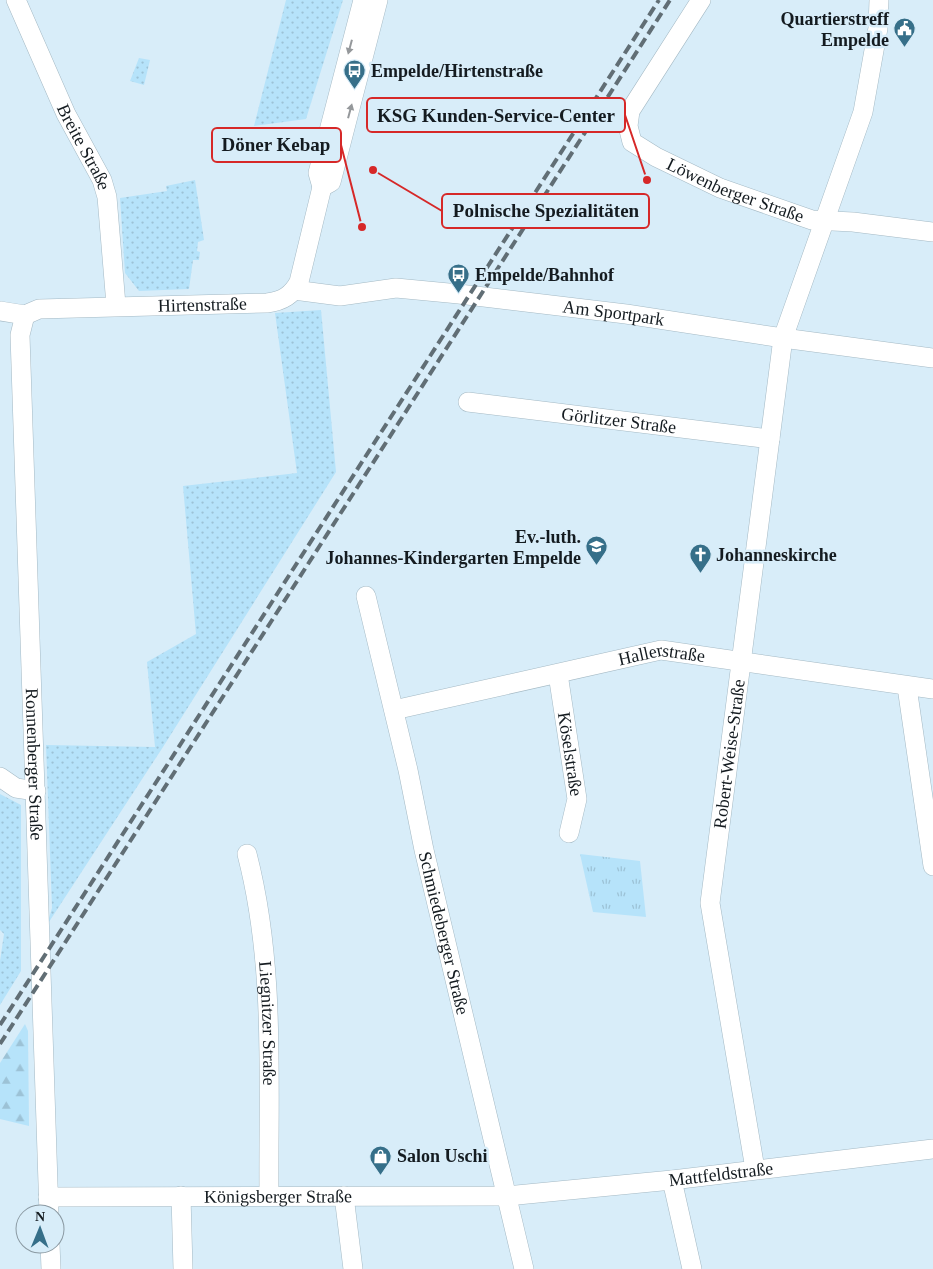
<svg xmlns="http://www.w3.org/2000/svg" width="933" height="1269" font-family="'Times New Roman',serif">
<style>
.grass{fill:url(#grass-dots)}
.forest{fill:url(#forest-firs)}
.park{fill:url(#park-tufts)}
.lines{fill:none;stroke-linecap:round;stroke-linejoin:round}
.minor-casing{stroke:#a4b9c4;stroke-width:20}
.minor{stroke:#fff;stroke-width:19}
.rail{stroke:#616e75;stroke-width:4;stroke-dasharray:10 5;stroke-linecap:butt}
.oneway{fill:#95989b}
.labels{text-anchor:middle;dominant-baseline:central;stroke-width:5;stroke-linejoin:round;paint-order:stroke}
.poi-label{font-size:18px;font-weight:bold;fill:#141b20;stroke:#d8edf9;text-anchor:start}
.street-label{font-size:18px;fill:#141b20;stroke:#d8edf9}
.leader{fill:none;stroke:#d62828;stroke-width:2}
.callout-dot{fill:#d62828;stroke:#d8edf9;stroke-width:2}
.callout{fill:#d8edf9;stroke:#d62828;stroke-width:2}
.callout-label{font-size:19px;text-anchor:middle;font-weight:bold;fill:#141b20}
</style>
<defs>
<pattern id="grass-dots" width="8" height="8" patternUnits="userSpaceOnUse" patternTransform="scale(1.25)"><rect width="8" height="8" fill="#b6e3fa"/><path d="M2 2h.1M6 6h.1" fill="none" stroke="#9cc2d6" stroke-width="1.8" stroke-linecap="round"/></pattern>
<pattern id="forest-firs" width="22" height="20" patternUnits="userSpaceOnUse" patternTransform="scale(1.25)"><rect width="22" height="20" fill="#b6e3fa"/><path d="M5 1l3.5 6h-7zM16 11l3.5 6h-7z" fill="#9cc2d6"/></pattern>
<pattern id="park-tufts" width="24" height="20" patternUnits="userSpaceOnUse" patternTransform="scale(1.25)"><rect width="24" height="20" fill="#b6e3fa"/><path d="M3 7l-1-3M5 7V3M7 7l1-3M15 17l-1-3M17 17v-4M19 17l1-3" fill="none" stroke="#9cc2d6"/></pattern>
</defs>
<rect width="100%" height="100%" fill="#d8edf9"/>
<path class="grass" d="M286,0h57l-37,119 -52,7z
M139,58l11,2 -6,25 -14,-4z
M195,180l9,60 -6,2 -1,9 3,1 -1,8h-6l-4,29 -50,2 -14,-18 -5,-75 47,-7 -1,-5z
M321,310l15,162 -173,275 -116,178 5,-17 -6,-163 109,2 -8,-85 49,-28 -13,-148 114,-13 -22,-160z
M0,794l21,11v166l-21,34v-44l4,-27 -4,-4z"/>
<path class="forest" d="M25,1024l3,7 1,95 -29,-7v-56z"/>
<path class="park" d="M580,854l60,7 6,56 -53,-5z"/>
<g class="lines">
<defs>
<g id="minor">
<path id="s1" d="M16,0l50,114 36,66 5,17 9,108"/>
<path id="s2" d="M701,0l-71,111 -2,15 4,16 24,15 64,31 92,32 41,2 80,10"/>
<path d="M322,187l9,-5 47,-182"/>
<path d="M322,187l-4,-14 45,-173"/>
<path id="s3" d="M294,290l46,6 56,-8 63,6 167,20 157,24 150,20"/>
<path id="s4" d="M0,311l25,4 14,-6 228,-6c16,-2 25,-8 32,-21l23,-95"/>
<path id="s5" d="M25,315l-5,20 29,879"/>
<path id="s6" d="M468,402l302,37"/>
<path id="s7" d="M366,596l42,174 16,80 100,419"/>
<path id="s8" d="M558,674l19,125 -8,34"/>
<path d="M907,687l26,179"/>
<path id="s9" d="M394,710l267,-60 272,39"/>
<path d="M0,777l16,11 20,3"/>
<path id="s10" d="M247,854c29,112 21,228 22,342"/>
<path id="s11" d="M755,1169l-45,-266 73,-565 80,-226 15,-84 1,-28"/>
<path d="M672,1180l20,89"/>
<path d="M181,1196l2,73"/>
<path d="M344,1196l9,73"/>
<path id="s12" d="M48,1197l459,-1 165,-16 261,-31"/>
<path d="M50,1244l1,25"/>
</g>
</defs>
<use href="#minor" class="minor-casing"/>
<use href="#minor" class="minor"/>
<path class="rail" d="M0,1025l659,-1025
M0,1044l670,-1044"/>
</g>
<defs><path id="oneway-solid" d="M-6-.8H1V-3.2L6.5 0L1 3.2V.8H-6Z" transform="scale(1.25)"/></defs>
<g class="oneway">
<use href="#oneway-solid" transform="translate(350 47) rotate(105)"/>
<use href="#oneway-solid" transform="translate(350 111) rotate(-75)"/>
</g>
<defs>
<symbol id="civic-pin" viewBox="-11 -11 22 30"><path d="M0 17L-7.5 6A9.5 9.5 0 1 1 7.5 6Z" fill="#366f89" stroke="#d8edf9"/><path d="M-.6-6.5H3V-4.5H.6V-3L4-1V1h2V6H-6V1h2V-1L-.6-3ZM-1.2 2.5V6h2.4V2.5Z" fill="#fff"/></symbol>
<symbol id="bus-pin" viewBox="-11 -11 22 30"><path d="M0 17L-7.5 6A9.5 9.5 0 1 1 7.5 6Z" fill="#366f89" stroke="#d8edf9"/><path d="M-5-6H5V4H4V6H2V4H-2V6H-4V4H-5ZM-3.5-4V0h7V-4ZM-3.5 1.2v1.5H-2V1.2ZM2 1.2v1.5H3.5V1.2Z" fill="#fff"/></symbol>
<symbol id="school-pin" viewBox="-11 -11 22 30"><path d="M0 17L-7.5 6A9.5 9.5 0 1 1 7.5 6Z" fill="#366f89" stroke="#d8edf9"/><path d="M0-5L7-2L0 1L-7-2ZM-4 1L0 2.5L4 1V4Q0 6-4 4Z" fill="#fff"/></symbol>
<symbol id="church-pin" viewBox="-11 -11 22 30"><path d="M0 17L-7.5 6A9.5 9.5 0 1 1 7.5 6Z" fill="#366f89" stroke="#d8edf9"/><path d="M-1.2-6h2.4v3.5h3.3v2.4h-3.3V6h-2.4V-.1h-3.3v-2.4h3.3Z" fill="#fff"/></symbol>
<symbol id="shop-pin" viewBox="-11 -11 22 30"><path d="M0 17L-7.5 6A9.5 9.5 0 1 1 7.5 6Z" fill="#366f89" stroke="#d8edf9"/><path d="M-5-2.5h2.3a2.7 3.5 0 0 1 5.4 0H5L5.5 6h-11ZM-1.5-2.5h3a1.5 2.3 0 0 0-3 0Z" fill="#fff"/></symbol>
</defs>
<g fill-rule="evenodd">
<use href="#civic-pin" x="892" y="16" width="25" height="34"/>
<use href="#bus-pin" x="342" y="58" width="25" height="34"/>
<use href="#bus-pin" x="446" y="262" width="25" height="34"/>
<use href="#school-pin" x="584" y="534" width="25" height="34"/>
<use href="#church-pin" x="688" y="542" width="25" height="34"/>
<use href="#shop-pin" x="368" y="1144" width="25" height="34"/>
</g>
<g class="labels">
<g class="poi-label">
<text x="889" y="19" text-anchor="end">Quartierstreff<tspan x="889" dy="21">Empelde</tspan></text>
<text x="371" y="71">Empelde/Hirtenstraße</text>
<text x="475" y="275">Empelde/Bahnhof</text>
<text x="581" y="537" text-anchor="end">Ev.-luth.<tspan x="581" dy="21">Johannes-Kindergarten Empelde</tspan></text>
<text x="716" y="555">Johanneskirche</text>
<text x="397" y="1156">Salon Uschi</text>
</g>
<g class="street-label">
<text stroke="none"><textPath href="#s1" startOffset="162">Breite Straße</textPath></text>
<text stroke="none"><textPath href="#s2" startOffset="278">Löwenberger Straße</textPath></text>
<text stroke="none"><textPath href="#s4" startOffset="204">Hirtenstraße</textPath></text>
<text stroke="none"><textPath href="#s3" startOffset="322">Am Sportpark</textPath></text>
<text stroke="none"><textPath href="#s6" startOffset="152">Görlitzer Straße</textPath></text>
<text stroke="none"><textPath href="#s9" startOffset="274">Hallerstraße</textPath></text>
<text stroke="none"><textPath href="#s8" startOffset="81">Köselstraße</textPath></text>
<text stroke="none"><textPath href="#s11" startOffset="420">Robert-Weise-Straße</textPath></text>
<text stroke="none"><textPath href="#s5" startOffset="450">Ronnenberger Straße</textPath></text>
<text stroke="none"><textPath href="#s7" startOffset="346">Schmiedeberger Straße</textPath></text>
<text stroke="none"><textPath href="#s10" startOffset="171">Liegnitzer Straße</textPath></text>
<text stroke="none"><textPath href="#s12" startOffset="674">Mattfeldstraße</textPath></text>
<text stroke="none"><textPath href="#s12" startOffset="230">Königsberger Straße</textPath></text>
</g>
</g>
<path class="leader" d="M647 180L625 115M362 227L341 145M373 170L442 211"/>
<g class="callout-dot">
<circle cx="647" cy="180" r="5"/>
<circle cx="362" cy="227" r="5"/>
<circle cx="373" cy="170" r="5"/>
</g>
<g class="callout">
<rect x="367" y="98" width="258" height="34" rx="5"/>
<rect x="212" y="128" width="129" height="34" rx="5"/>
<rect x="442" y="194" width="207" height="34" rx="5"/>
</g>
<g class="callout-label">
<text x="496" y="122">KSG Kunden-Service-Center</text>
<text x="276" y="151">Döner Kebap</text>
<text x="546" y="217">Polnische Spezialitäten</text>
</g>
<g transform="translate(40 1229) rotate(1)"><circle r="24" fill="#d8edf9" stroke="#8a99a2"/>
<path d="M0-4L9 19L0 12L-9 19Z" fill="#366f89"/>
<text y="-8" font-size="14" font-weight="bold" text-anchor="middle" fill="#141b20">N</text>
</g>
</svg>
